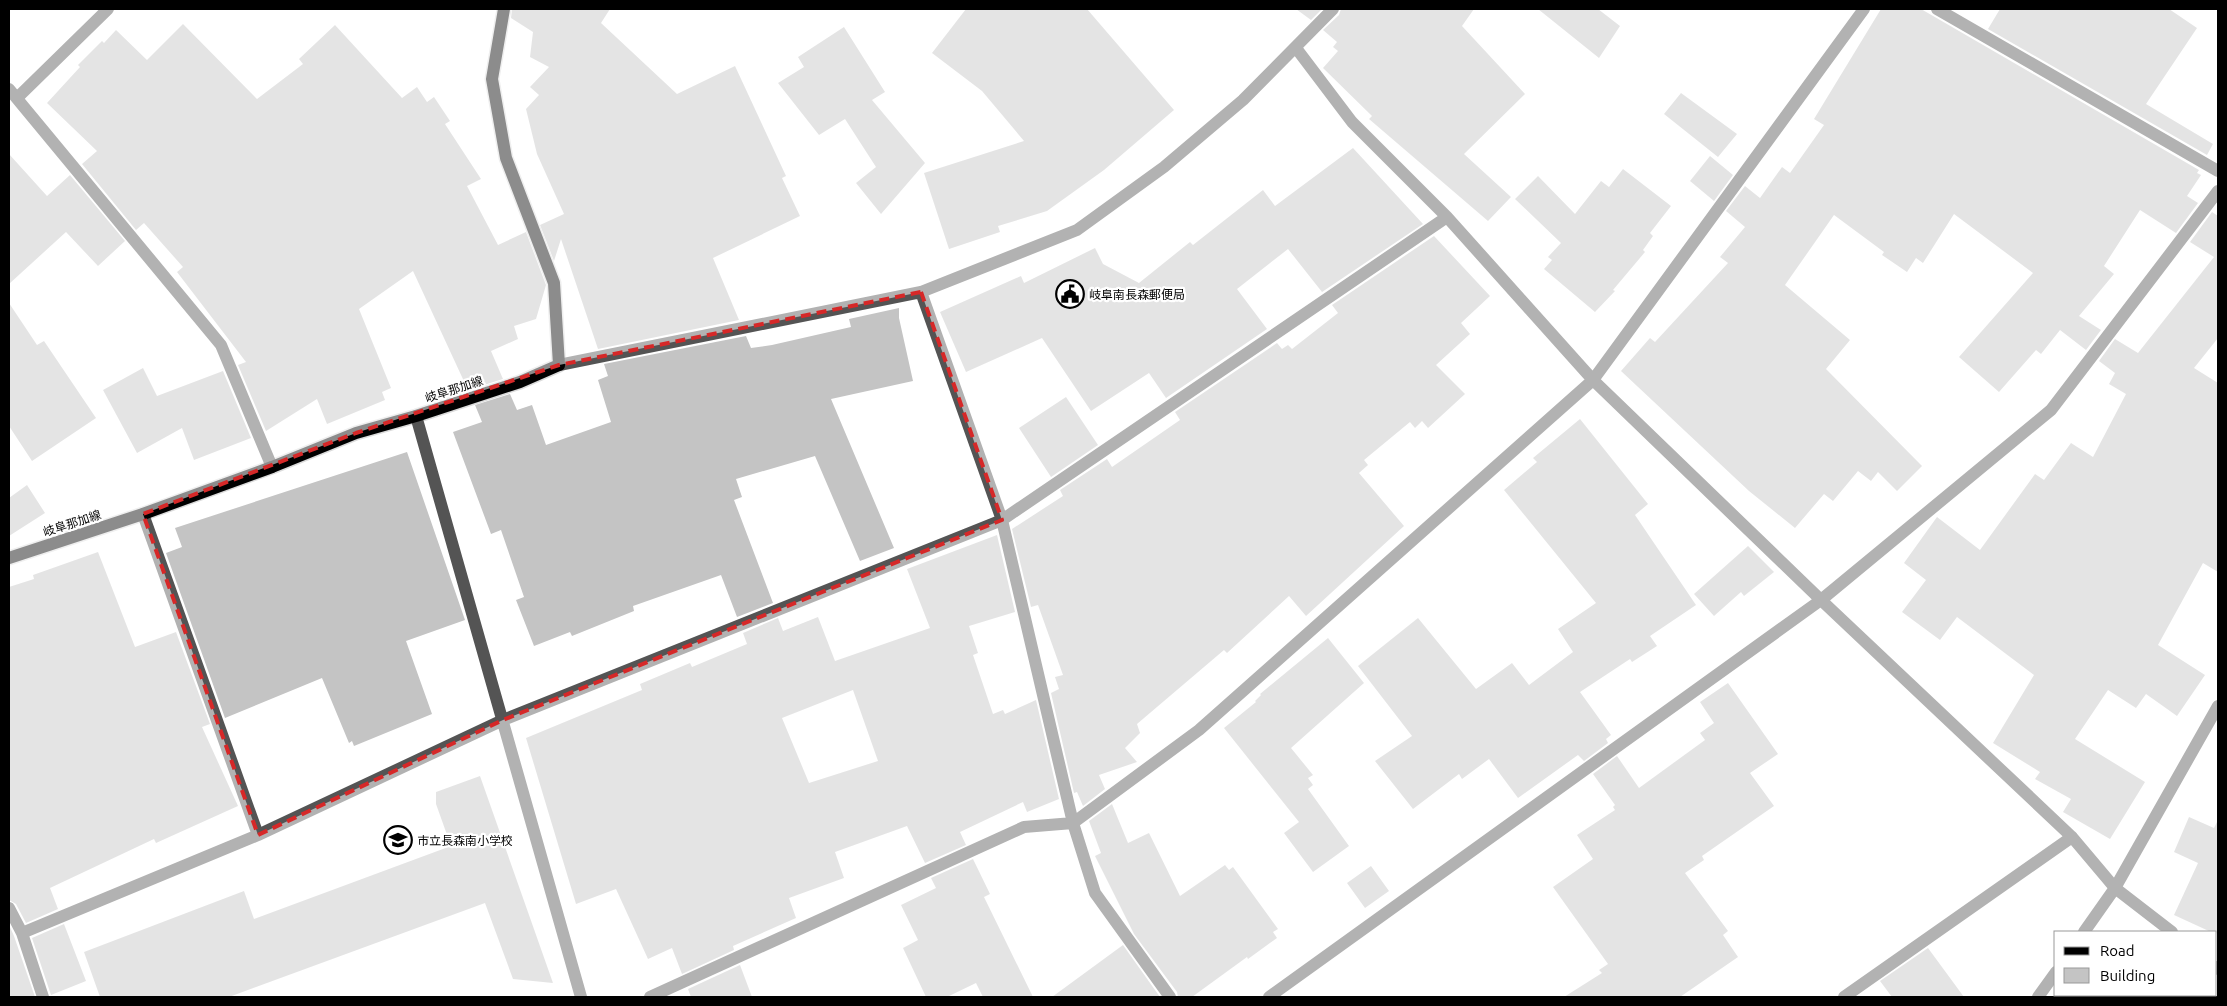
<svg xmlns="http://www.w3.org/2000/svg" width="2227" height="1006" font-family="Ubuntu,'Noto Sans JP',sans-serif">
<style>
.building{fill:#c4c4c4;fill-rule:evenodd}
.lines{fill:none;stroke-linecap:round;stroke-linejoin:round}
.major-casing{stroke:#dbdbdb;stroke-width:15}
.minor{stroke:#545454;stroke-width:12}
.major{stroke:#000;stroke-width:12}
.marked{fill:none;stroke:#d62828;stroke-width:4;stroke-dasharray:10 6;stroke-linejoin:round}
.labels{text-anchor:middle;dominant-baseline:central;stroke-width:4.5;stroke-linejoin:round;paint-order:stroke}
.poi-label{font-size:12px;fill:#000;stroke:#fff;text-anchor:start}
.street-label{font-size:12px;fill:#000;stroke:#fff}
</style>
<rect width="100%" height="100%" fill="#fff"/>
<path class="building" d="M512,9h98l-9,14 76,71 58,-28 51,110 -4,2 18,38 -87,42 26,62 -141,29 -37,-110 -7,22 -14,-36 24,-11 -27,-60 -11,-45 13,-14 -9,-8 19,-20 -19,-10 3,-25 -22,-14z
M966,9h121l87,101 -70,60 -57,41 -49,15 2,6 -51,17 -25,-76 100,-32 -42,-50 -50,-38z
M1296,9h26l-11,11z
M1341,9h133l-12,17 63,68 -61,60 47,43 -23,24 -119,-102 3,-3 -49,-48 15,-17 -5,-4 4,-5 -14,-12 16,-15z
M1538,9h60l22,17 -21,32z
M1881,9h40l278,161 -2,3 4,2 -14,21 11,7 -22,30 -36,-23 -36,56 10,8 -35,42 22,14 -15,20 -26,-20 -19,24 -5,-4 -37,42 -40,-35 74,-84 -79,-59 -31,49 -7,-5 -9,14 -25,-17 2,-3 -50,-37 -49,70 65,55 -24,29 96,97 -25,25 -19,-19 -7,9 -13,-10 -25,30 -9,-7 -29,34 -46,-37 -128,-120 29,-33 5,4 73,-79 -8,-6 25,-30 -19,-16 19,-25 15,12 22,-31 8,6 34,-48 -10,-6z
M2000,9h169l28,19 -51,76 67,40 -6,11 -219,-126z
M183,24l74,75 46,-35 -4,-5 36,-34 67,73 15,-11 10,15 7,-5 16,24 -5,3 36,55 -14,7 31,59 28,-13 20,53 -10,34 -22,7 4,13 -27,12 12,28 -35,11 -55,-119 -54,38 32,79 -9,4 3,8 -58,24 -10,-25 -51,32 -28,-66 8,-3 -69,-90 6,-5 -39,-44 -8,7 -54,-66 15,-13 -50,-48 33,-36 -2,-2 24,-24 2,2 12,-13 31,30z
M844,27l41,65 -13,8 53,63 -44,51 -25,-31 20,-16 -31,-48 -26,16 -41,-52 26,-16 -6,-10z
M1681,93l56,41 -19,23 -54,-43z
M1353,148l70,76 -101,68 -34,-43 -51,40 30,40 -101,69 -17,-25 -58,38 -49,-73 -76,34 -26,-60 81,-36 3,7 71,-35 8,16 36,19 51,-41 3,3 70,-55 12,16z
M9,154l38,42 23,-21 55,66 -27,25 -32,-34 -57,52z
M1710,156l23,19 -19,26 -24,-20z
M1623,169l48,37 -21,27 3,3 -10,14 2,2 -32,38 2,1 -20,21 -51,-43 8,-9 -4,-3 13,-14 -46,-44 23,-23 37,38 26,-33 8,6z
M2212,212l6,4v122l-24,30 24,15v189l-15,-9 -45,82 47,30 -28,41 -31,-22 -10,14 -28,-18 -33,49 70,43 -35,57 -47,-27 8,-13 -36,-20 5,-7 -47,-29 41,-68 -77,-58 -17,23 -38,-28 24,-32 -22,-17 33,-46 43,33 55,-76 9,6 27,-37 22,14 33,-63 -17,-10 6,-11 -16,-12 16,-22 23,14 76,-96 -24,-15z
M1434,236l56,60 -29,27 9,11 -34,31 29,29 -37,34 -6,-7 -7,7 -5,-6 -46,38 4,5 -9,8 45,53 -98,90 -17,-20 -62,57 -3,-3 -87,74 3,9 -15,15 12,14 -38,13 6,14 -22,17 -6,-14 -3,1 -23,-100 8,-4 -4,-12 8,-2 -25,-70 -7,2 -19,-78 51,-33 -3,-6 47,-31 5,8 68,-47 -5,-8 102,-69 5,6 6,-4 4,4 46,-36 -6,-8z
M9,303l28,42 7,-4 52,77 -64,43 -23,-35z
M899,308v10l14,63 -82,18 63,149 -34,13 -45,-105 -79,23 6,18 -8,3 39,103 -36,14 -16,-42 -88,31 1,5 -62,25 -2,-4 -36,14 -18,-46 8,-3 -23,-67 -10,4 -38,-102 29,-10 -7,-17 35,-11 7,16 15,-5 14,40 65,-23 -13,-42 10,-4 -4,-12 142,-28 5,12 21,-3 79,-18 -2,-8z
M143,368l14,28 66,-25 28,67 -57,22 -12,-32 -45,25 -34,-63z
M1066,397l32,48 -47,32 -32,-49z
M1580,419l68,85 -13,11 61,90 -46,31 7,10 -25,16 -2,-3 -50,33 31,43 -5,4 2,4 -24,18 -6,-6 -60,43 -29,-39 -27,20 -3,-5 -46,35 -38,-48 37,-25 -54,-70 60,-48 58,71 36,-26 17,22 44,-33 -15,-23 38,-26 -92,-113 33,-28 -4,-4z
M407,452l58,168 -59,21 26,73 -78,32 -2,-5 -3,2 -27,-65 -97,40 -59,-165 16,-6 -7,-19z
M27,485l18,28 -36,23v-38z
M997,535l18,77 -46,14 9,27 -5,2 20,59 10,-4 2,4 31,-14 23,99 -32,13 -4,-10 -63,30 6,13 -41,18 -18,-37 -72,26 9,26 -55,20 7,20 -63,28 1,4 -52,24 -10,-26 -24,11 -32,-70 -40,15 -50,-166 116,-48 -2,-6 50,-21 2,4 55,-23 -4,-11 35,-15 5,13 35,-14 17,44 95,-33 -23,-59zM853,690l25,71 -69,22 -27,-65z
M1748,546l26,26 -30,24 -3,-4 -27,24 -20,-22z
M98,552l37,95 41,-15 34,92 -8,3 36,79 -82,37 -2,-4 -104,49 8,21 -32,14 -10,-19 -7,-4v-313l25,-8 -1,-4z
M1328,638l36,45 -73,65 22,27 -5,3 5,7 -5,4 41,57 -36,26 -29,-39 15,-11 -75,-94 32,-26 -1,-1 6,-6 -1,-1z
M1728,683l50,71 -28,19 24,33 -72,50 2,4 -19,13 43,58 -5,4 15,22 -58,40h-116l38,-24 -3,-3 9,-6 -55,-77 40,-28 -16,-24 38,-25 -2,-3 2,-2 -22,-31 24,-18 22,32 66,-48 -5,-7 14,-10 -14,-21z
M480,776l73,207 -40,-4 -28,-76 -256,94h-129l-16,-45 160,-61 10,28 197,-73 -15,-42v-12z
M1112,804l16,39 21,-10 31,63 45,-31 4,5 4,-3 45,62 -5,3 4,6 -29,21 -1,-2 -55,40h-14l-1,-5 -43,-58 -39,-78 6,-3 -12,-32z
M2189,817l25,11 4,-8v116l-2,-4h-5l-37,-17 24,-52 -24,-11z
M973,859l17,35 -6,3 49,100h-50l-7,-14 -29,14h-21l-23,-49 15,-8 -17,-35 35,-17 -5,-10z
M1371,866l18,25 -24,17 -18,-25z
M64,924l22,57 -35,14 -19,-57z
M9,925l5,11 21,61h-26z
M1123,945l37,52h-108z
M1928,948l36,49h-72l-12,-16z
M740,965l12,32h-61l-3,-8z"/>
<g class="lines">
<defs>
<path id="major" d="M9,558l134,-44 129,-47 84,-34 60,-17 104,-34 39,-17 -5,-82 -48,-125 -14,-79 12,-70"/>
</defs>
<use href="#major" class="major-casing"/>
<path class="minor" d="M1937,9l281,162
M1296,48l56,74 95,95 146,163 228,220 251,237 43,51 57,44
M9,89l212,256 51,122
M17,98l91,-89
M921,292l81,228 71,303 22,70 75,104
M559,365l362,-73 156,-62 87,-63 79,-67 90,-91
M416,416l165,581
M143,514l115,321
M9,908l13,25 21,64
M2084,932l31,-44 103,-182
M22,933l236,-98 245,-115 499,-200 445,-303
M2216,967l2,2
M650,997l374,-170 49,-4 126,-93 394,-350 271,-371
M1269,997l552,-397 230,-190 167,-219
M1844,997l228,-160
M2038,997l18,-25"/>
<use href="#major" class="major"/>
</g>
<path d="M0 0H2227V1006H0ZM921,292l81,228 -499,200 -245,115 -115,-321 213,-81 203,-68z" fill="#fff" fill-opacity=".55" fill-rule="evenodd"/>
<path class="marked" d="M921,292l81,228 -499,200 -245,115 -115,-321 213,-81 203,-68z"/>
<defs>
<symbol id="civic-ring" viewBox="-11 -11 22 22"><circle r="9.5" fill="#fff" stroke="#000" stroke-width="1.5"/><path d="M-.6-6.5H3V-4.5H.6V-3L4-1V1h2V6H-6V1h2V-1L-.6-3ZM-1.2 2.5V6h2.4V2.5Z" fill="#000"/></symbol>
<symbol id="school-ring" viewBox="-11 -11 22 22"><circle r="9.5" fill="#fff" stroke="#000" stroke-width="1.5"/><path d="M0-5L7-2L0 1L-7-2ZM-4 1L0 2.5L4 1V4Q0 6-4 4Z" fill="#000"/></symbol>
</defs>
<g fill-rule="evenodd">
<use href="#civic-ring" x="1054" y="278" width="32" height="32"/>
<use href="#school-ring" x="382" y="824" width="32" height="32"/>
</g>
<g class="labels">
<g class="poi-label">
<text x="1089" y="294">岐阜南長森郵便局</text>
<text x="417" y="840">市立長森南小学校</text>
</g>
<g class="street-label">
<text transform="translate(454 389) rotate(-18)">岐阜那加線</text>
<text transform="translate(72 523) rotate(-18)">岐阜那加線</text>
</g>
</g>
<rect width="2227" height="1006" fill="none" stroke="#000000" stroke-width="20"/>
<rect x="2054" y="931" width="162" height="65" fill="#ffffff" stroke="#999999"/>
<rect x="2064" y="947" width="25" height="8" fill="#000000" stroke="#999999"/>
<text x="2100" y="956" font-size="15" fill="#000000">Road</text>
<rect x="2064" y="968" width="25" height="15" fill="#c4c4c4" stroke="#999999"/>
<text x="2100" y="981" font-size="15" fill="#000000">Building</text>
</svg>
